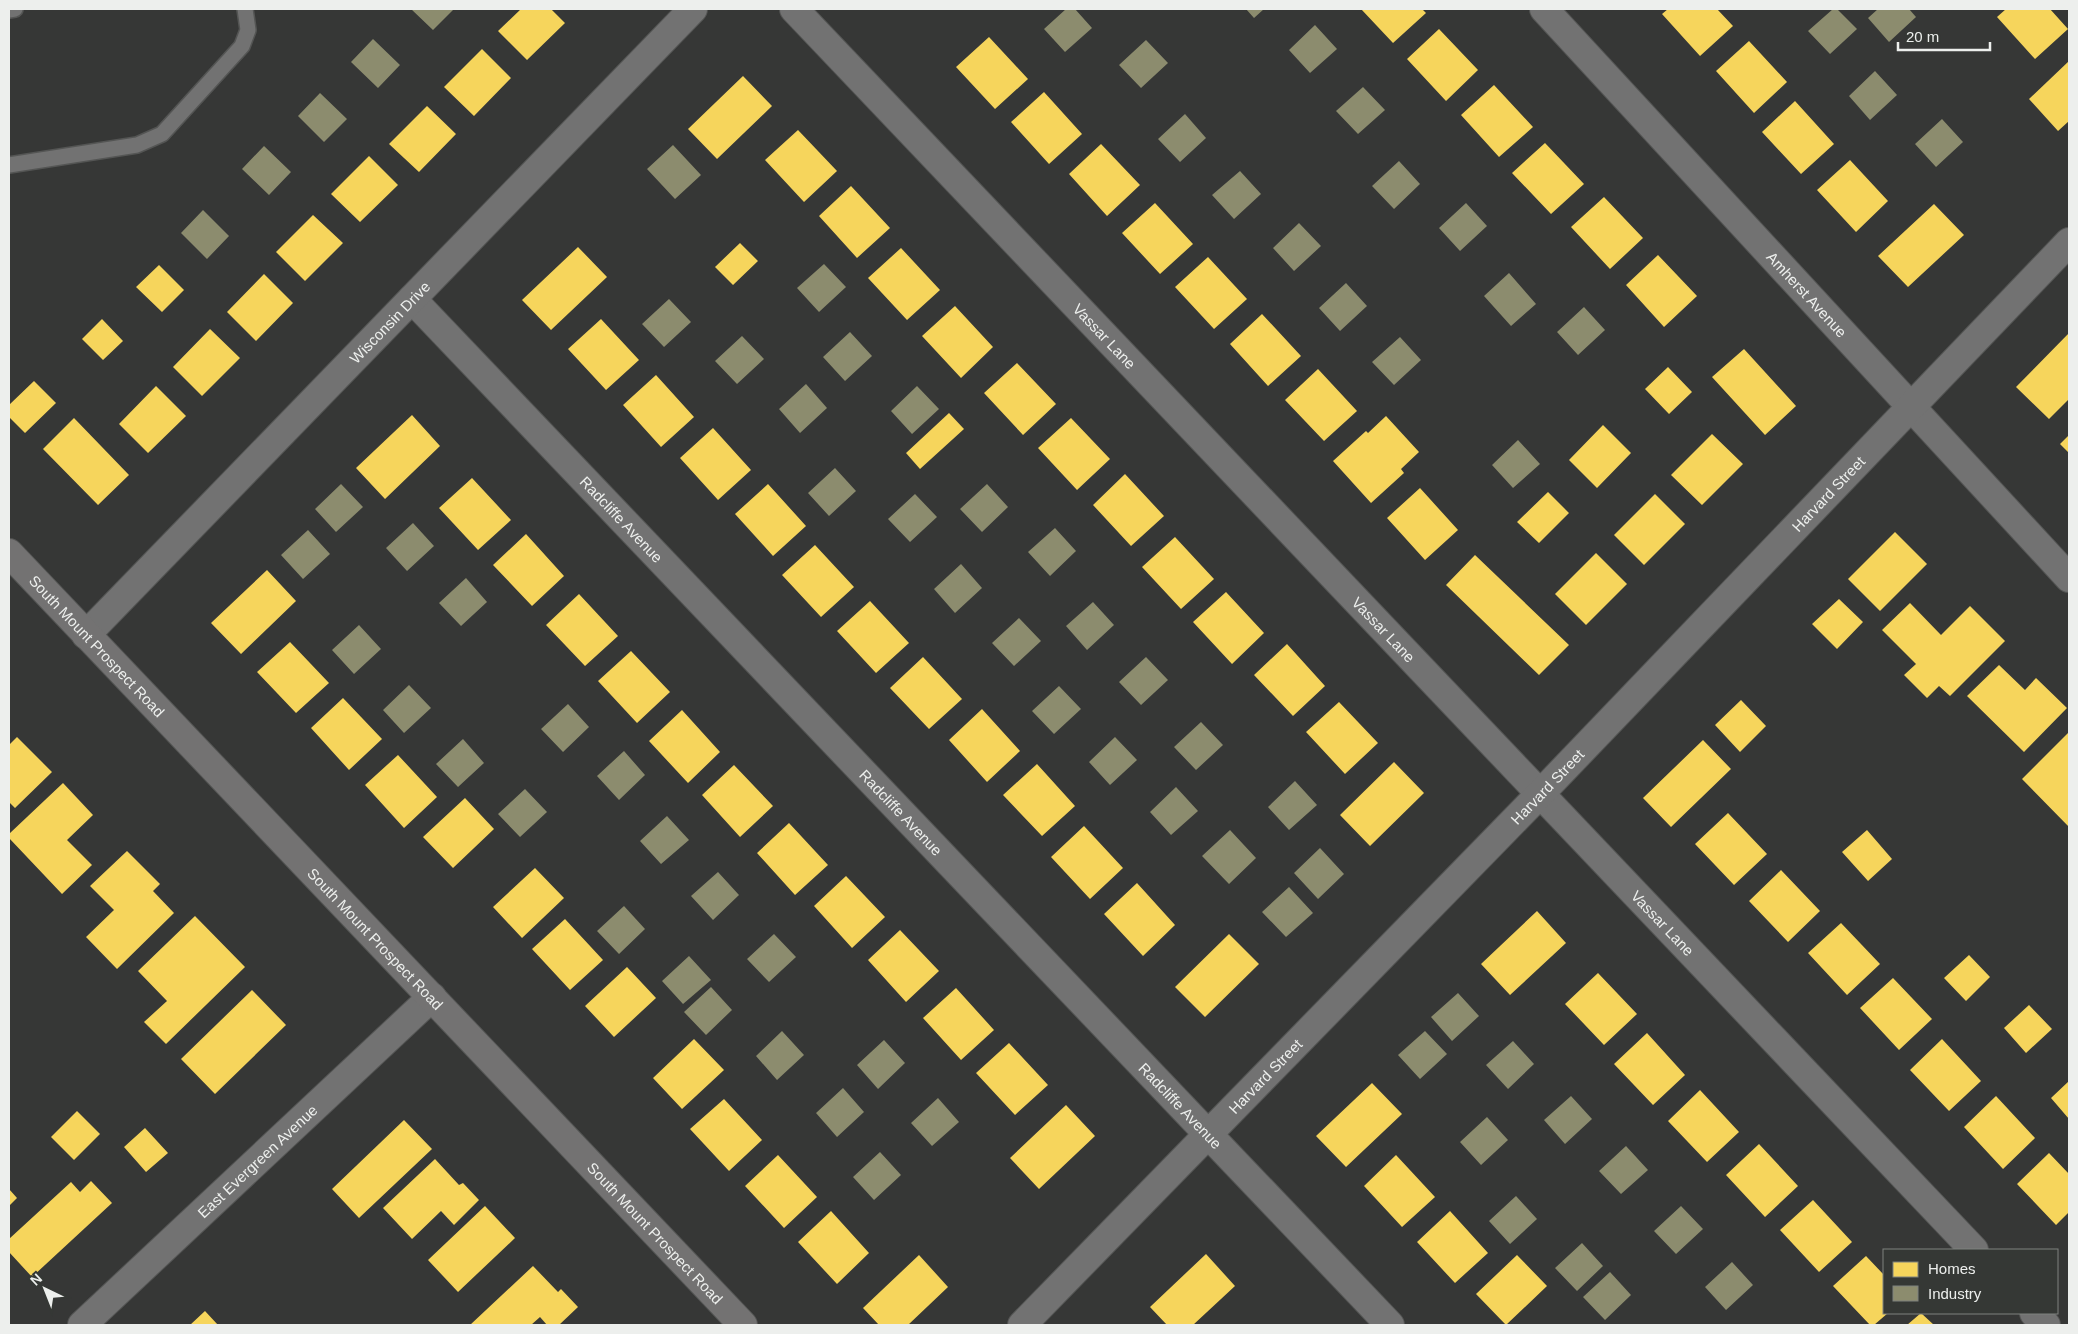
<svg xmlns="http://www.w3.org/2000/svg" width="2078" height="1334" font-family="Arial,sans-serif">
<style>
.homes{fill:#f6d55c}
.industry{fill:#8c8c6e}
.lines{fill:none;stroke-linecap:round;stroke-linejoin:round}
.lane-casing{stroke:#545554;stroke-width:18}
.street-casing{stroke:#545554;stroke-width:30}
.secondary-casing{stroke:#545554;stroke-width:30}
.lane{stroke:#727272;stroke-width:15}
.street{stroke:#727272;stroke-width:28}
.secondary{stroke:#737272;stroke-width:28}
.labels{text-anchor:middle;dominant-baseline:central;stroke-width:5;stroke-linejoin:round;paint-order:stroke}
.street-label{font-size:15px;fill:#edefed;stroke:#353835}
</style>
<rect width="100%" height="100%" fill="#363736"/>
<path class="homes" d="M521,9h30l14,14 -38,37 -29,-29z
M1361,9h61l4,4 -33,30z
M1668,9h49l16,17 -33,30 -38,-42z
M2006,9h44l18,20 -33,30 -38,-42z
M1439,29l39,41 -32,31 -39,-42z
M989,37l39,42 -33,30 -39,-42z
M1749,41l38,41 -33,31 -38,-42z
M482,49l29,29 -37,38 -30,-29z
M2069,61v60l-11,10 -29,-32z
M743,76l29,30 -55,53 -29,-30z
M1494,85l39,42 -34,30 -38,-42z
M1044,92l38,42 -33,30 -38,-42z
M1795,101l39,43 -33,30 -39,-42z
M427,106l29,28 -37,38 -30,-28z
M798,130l39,41 -33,31 -39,-42z
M1545,143l39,41 -33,30 -39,-41z
M1101,144l39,41 -33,31 -38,-42z
M369,156l29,29 -38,37 -29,-28z
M1850,160l38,41 -32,31 -39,-42z
M851,186l39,42 -33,30 -38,-42z
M1604,197l39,41 -33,31 -39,-42z
M1155,203l38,41 -33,30 -38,-41z
M1934,204l30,31 -56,52 -30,-31z
M313,215l30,28 -38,38 -29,-29z
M740,243l18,18 -25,24 -18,-18z
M578,247l29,30 -56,53 -29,-30z
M901,248l39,42 -33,30 -39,-42z
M1658,255l39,41 -33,31 -38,-42z
M1208,257l39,42 -33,30 -39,-42z
M159,265l25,25 -22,22 -26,-25z
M264,274l29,29 -37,38 -29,-29z
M955,306l38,41 -32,31 -39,-42z
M1262,314l39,42 -33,30 -38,-42z
M102,319l21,22 -20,19 -21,-21z
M601,319l38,41 -33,30 -38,-41z
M210,329l30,29 -38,38 -29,-29z
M2069,333v66l-20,20 -33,-32z
M1744,349l52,57 -31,29 -53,-58z
M1017,363l39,41 -33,31 -39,-42z
M1668,367l24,25 -23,22 -24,-25z
M1318,369l39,42 -33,30 -39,-41z
M656,375l38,42 -33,30 -38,-42z
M34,381l22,22 -31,30 -16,-16v-12z
M156,386l30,30 -38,37 -29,-29z
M949,413l15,16 -44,40 -14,-16z
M412,415l28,31 -55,53 -29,-31z
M1386,416l33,36 -18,17 3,4 -33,30 -38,-42 33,-30 2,2z
M74,418l55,57 -31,30 -55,-56z
M1071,418l39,41 -33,31 -39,-42z
M1603,425l28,28 -34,35 -28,-28z
M713,428l38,42 -33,30 -38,-42z
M1712,434l31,30 -41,41 -31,-30z
M2069,435v18l-9,-9z
M1125,474l39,42 -33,30 -38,-41z
M472,478l39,42 -33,30 -39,-42z
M768,484l38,42 -33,30 -38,-42z
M1420,488l38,42 -33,30 -38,-42z
M1548,492l21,21 -30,30 -22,-21z
M1655,494l30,30 -41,41 -30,-30z
M1895,532l32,32 -47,47 -32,-32z
M526,534l38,42 -32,30 -39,-41z
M1175,537l39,42 -33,30 -39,-42z
M815,545l39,42 -33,30 -39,-42z
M1596,553l31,31 -41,41 -31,-31z
M1475,555l94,90 -30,30 -93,-90z
M267,570l29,31 -55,53 -30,-31z
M1226,592l38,41 -32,31 -39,-42z
M579,594l39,42 -33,30 -39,-41z
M1839,599l24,23 -26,27 -25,-25z
M870,601l39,42 -33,30 -39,-42z
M1910,603l31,32 29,-29 35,35 -55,55 -11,-10 -12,12 -23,-23 12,-11 -34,-34z
M290,642l39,41 -33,30 -39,-41z
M1287,644l38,42 -32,30 -39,-41z
M631,651l39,41 -33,31 -39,-42z
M923,657l39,42 -33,30 -39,-41z
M1999,665l26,25 11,-12 31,30 -43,44 -57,-56z
M343,698l39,41 -33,31 -38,-42z
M1741,700l25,26 -26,26 -25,-27z
M1339,702l39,41 -33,31 -39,-42z
M982,709l38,42 -33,31 -38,-42z
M682,710l38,42 -32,31 -39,-42z
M2069,732v95l-47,-48z
M17,737l35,35 -37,36 -6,-6v-57z
M1703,740l28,29 -60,58 -28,-29z
M398,755l39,42 -33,31 -39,-43z
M1394,762l30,31 -54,53 -30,-31z
M1037,764l38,42 -33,30 -39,-41z
M734,765l39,41 -33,31 -38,-42z
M63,783l30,32 -26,25 25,25 -30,29 -53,-56v-4z
M465,798l29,31 -41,39 -30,-31z
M1728,813l39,41 -33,31 -39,-41z
M789,823l39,42 -33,30 -38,-42z
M1084,826l39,42 -33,31 -39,-42z
M1867,830l25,29 -24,22 -26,-29z
M127,851l33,33 -7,7 21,22 -57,56 -31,-32 28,-27 -24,-24z
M535,868l29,30 -42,40 -29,-31z
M1781,870l39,41 -32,31 -39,-41z
M846,876l39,41 -33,31 -38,-42z
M1137,883l38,42 -32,31 -39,-42z
M1537,911l29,32 -56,52 -29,-31z
M195,916l50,51 -79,77 -22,-22 23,-21 -29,-30z
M565,919l38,41 -33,30 -38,-41z
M1841,923l39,41 -33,31 -39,-42z
M900,930l39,41 -33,31 -38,-42z
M1229,934l30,30 -54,53 -30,-30z
M1969,955l21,22 -24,24 -22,-23z
M627,967l29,31 -42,39 -29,-31z
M1598,973l39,41 -33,31 -39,-41z
M1893,978l39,41 -33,31 -39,-42z
M956,988l38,42 -33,30 -38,-42z
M252,990l34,35 -71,69 -34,-35z
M2029,1005l23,24 -26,24 -22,-25z
M1647,1033l38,42 -32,30 -39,-41z
M694,1039l30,31 -42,39 -29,-31z
M1942,1039l39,42 -32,30 -39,-41z
M1009,1043l39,42 -33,30 -39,-42z
M2069,1081v38l-18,-21z
M1372,1083l30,31 -56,53 -30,-31z
M1700,1090l39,42 -32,30 -39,-41z
M1996,1096l39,42 -32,31 -39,-42z
M724,1099l38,41 -33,31 -39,-42z
M1066,1105l29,31 -56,53 -29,-31z
M77,1111l23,23 -26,26 -23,-23z
M404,1120l28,29 -73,69 -27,-29z
M145,1128l23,25 -22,19 -22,-25z
M1759,1144l39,42 -33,31 -39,-42z
M2049,1153l20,21v38l-13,13 -39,-41z
M778,1155l39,42 -33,31 -39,-42z
M1396,1155l39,42 -33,30 -38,-41z
M435,1159l24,26 4,-2 16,17 -25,25 -13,-14 -29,28 -29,-31z
M91,1181l21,22 -80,74 -23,-25v-13l62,-57 9,10z
M9,1189l8,9 -8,8z
M1813,1200l39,42 -33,30 -39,-42z
M485,1206l30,32 -57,54 -30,-32z
M831,1211l38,42 -32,31 -39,-42z
M1450,1211l38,42 -33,30 -38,-41z
M1206,1254l29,32 -42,39h-26l-17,-18z
M919,1255l29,32 -40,38h-29l-16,-17z
M1517,1255l30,31 -41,39 -30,-31z
M1866,1256l18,19v38h4l-14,12h-4l-37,-39z
M533,1266l25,26 3,-3 17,18 -19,18h-12l-7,-8 -9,8h-61z
M205,1311l13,14h-28z
M1921,1313l13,12h-27z"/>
<path class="industry" d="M411,9h43l-21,21z
M1066,9h9l17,19 -27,24 -21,-23z
M1246,9h18l-10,9z
M1833,9h4l20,20 -27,25 -22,-23z
M1878,9h31l7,8 -27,25 -21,-24z
M1315,25l22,24 -27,24 -21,-23z
M373,39l27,26 -22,23 -27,-26z
M1146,40l22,23 -27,25 -22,-23z
M1875,71l22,24 -27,25 -21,-24z
M1363,87l22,23 -27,24 -22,-23z
M320,93l27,26 -23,23 -26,-26z
M1185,114l21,24 -26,24 -22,-23z
M1942,119l21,23 -27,25 -21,-23z
M673,145l28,30 -26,24 -28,-30z
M264,146l27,26 -22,23 -27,-26z
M1399,161l21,23 -26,25 -22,-23z
M1240,171l21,23 -27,25 -22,-24z
M1466,203l21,23 -27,25 -21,-23z
M203,210l26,26 -22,23 -26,-26z
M1299,223l22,23 -27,25 -21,-23z
M824,264l22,23 -27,25 -22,-24z
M1509,273l27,31 -25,22 -27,-30z
M1346,283l21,23 -27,25 -21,-23z
M669,299l22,23 -27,25 -22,-23z
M1584,307l21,23 -27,25 -21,-23z
M850,332l22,24 -27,25 -22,-24z
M742,336l22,23 -27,25 -22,-23z
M1400,337l21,23 -27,25 -22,-23z
M806,384l21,24 -27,25 -21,-24z
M917,386l22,23 -27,25 -21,-23z
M1518,440l22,24 -27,24 -21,-23z
M835,468l21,23 -27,25 -21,-23z
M341,484l22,23 -27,25 -21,-23z
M987,484l21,23 -26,25 -22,-23z
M915,494l22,23 -27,25 -22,-23z
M413,523l21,23 -27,25 -21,-23z
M1055,528l21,23 -26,25 -22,-24z
M308,530l22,24 -27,25 -22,-24z
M961,564l21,24 -27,25 -21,-24z
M466,578l21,24 -26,24 -22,-23z
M1093,602l21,23 -27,25 -21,-24z
M1019,618l22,23 -27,25 -22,-23z
M359,625l22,24 -27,25 -22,-24z
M1146,657l22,23 -27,25 -22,-23z
M409,685l22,23 -27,25 -21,-23z
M1059,686l22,23 -27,25 -22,-23z
M568,704l21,23 -26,25 -22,-23z
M1201,722l22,23 -27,25 -22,-23z
M1115,737l22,23 -27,25 -21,-23z
M463,739l21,24 -26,24 -22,-23z
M624,751l21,24 -26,25 -22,-24z
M1295,781l22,24 -28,25 -21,-23z
M1176,787l22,24 -27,24 -21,-23z
M525,789l22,23 -27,25 -22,-23z
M667,816l22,24 -28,24 -21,-23z
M1230,830l26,28 -27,26 -27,-28z
M1320,848l24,26 -26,25 -24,-26z
M718,872l21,23 -26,25 -22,-24z
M1289,887l24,26 -27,24 -24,-25z
M624,906l21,23 -26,25 -22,-23z
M774,934l22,23 -27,25 -22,-23z
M689,956l22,24 -28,24 -21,-23z
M711,987l21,23 -26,25 -22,-23z
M1458,993l21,23 -27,25 -21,-24z
M782,1031l22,24 -27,25 -21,-24z
M1425,1031l22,23 -27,25 -22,-24z
M884,1040l21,23 -27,26 -21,-24z
M1513,1041l21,23 -26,25 -22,-24z
M843,1088l21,24 -27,25 -21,-24z
M1571,1096l21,23 -27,25 -21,-24z
M938,1098l21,24 -27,24 -21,-23z
M1487,1117l21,23 -27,25 -21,-23z
M1626,1146l22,24 -27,24 -22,-23z
M880,1152l21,23 -27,25 -21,-23z
M1516,1196l21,23 -27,25 -21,-23z
M1681,1206l22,23 -27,25 -22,-23z
M1582,1243l21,23 -26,25 -22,-23z
M1732,1262l21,23 -27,25 -21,-23z
M1610,1272l21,23 -26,25 -22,-23z"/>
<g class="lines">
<defs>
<path id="lane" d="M9,10l6,-1
M9,165l128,-20 25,-11 80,-88 6,-16 -3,-21"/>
<g id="street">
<path id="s1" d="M794,9l1180,1241"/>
<path id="s2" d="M1544,9l525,569"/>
<path id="s3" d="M412,299l978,1026"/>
<path id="s4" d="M86,635l607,-626"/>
<path d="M2034,1313l12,12"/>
<path id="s5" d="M82,1325l350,-328"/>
<path id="s6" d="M1022,1325l518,-531 529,-552"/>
</g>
<g id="secondary">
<path id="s7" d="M9,553l734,772"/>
</g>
</defs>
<use href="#lane" class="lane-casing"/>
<use href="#street" class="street-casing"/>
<use href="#secondary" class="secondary-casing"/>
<use href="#lane" class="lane"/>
<use href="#street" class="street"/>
<use href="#secondary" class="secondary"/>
</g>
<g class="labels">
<g class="street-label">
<text stroke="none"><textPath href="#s2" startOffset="388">Amherst Avenue</textPath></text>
<text stroke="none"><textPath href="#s4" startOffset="436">Wisconsin Drive</textPath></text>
<text stroke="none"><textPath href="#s1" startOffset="451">Vassar Lane</textPath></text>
<text stroke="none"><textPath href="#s6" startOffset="1158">Harvard Street</textPath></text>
<text stroke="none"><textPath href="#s3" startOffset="304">Radcliffe Avenue</textPath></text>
<text stroke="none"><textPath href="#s1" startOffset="856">Vassar Lane</textPath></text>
<text stroke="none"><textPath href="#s7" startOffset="128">South Mount Prospect Road</textPath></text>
<text stroke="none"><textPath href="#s6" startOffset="752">Harvard Street</textPath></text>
<text stroke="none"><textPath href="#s3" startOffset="709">Radcliffe Avenue</textPath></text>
<text stroke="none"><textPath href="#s1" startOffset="1261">Vassar Lane</textPath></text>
<text stroke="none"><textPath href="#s7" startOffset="532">South Mount Prospect Road</textPath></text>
<text stroke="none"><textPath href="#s6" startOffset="348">Harvard Street</textPath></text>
<text stroke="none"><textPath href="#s3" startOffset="1114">Radcliffe Avenue</textPath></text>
<text stroke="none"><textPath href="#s5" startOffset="240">East Evergreen Avenue</textPath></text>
<text stroke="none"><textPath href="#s7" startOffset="938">South Mount Prospect Road</textPath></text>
</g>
</g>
<rect width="2078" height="1334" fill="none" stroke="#edefed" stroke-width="20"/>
<rect x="1883" y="1249" width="175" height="65" fill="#353835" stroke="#7f817f"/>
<rect x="1893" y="1262" width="25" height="15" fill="#f6d55c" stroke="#7f817f"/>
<text x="1928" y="1274" font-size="15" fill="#edefed">Homes</text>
<rect x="1893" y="1286" width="25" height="15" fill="#8c8c6e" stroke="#7f817f"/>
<text x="1928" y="1299" font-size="15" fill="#edefed">Industry</text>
<g transform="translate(45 1289) rotate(317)" stroke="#353835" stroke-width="4" paint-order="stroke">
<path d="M0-4L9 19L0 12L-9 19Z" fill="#edefed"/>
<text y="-8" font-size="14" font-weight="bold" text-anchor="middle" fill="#edefed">N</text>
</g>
<path d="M1898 42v8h92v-8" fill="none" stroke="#edefed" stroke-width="2.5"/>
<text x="1906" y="42" font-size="15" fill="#edefed" stroke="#353835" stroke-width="4" paint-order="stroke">20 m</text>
</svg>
